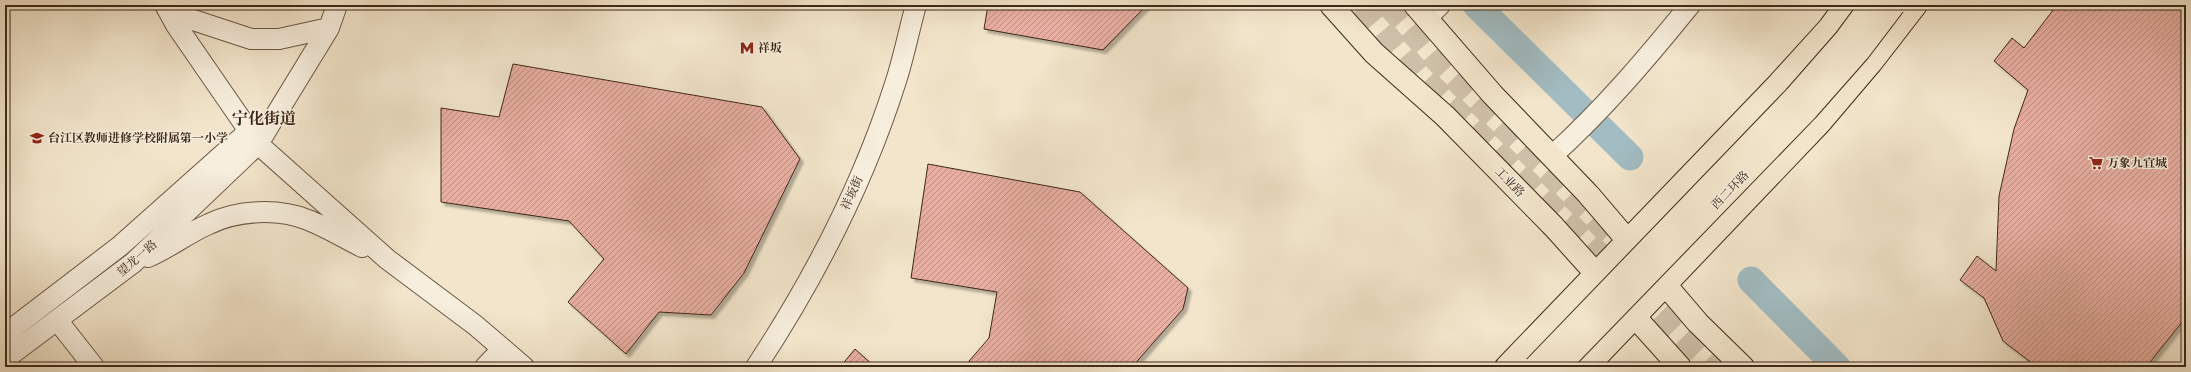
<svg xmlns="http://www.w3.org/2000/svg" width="2191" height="372" font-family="Alegreya,'Noto Serif SC',serif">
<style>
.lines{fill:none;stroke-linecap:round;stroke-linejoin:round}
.river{stroke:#a1bcc2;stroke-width:27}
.building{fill:url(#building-hatch);stroke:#3e281a;filter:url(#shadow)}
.highway-tunnel{stroke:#cebfa8;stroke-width:22;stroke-dasharray:22 11;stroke-linecap:butt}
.minor-casing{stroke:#6b5746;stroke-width:22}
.major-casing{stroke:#3e281a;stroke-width:24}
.minor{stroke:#f7eedd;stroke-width:20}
.major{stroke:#f2e5cb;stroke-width:22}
.highway-bridge-casing{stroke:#3e281a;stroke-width:24;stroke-linecap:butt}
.highway-bridge{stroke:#f2e5cb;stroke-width:22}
.labels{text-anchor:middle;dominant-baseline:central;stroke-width:3;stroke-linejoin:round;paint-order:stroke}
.poi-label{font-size:12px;font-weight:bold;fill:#3e281a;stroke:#f7eedd;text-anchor:start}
.street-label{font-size:12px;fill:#3e281a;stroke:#f7eedd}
.district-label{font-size:16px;font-weight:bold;fill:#3e281a;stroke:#f7eedd}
</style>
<defs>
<pattern id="building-hatch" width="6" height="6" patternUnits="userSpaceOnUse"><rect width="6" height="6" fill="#e7aea1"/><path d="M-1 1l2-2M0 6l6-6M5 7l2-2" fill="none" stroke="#bd8e82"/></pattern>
<filter id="shadow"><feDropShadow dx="3.5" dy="3.5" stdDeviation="1" flood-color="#0004"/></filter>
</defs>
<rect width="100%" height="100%" fill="#f2e5cb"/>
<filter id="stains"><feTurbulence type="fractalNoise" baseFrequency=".005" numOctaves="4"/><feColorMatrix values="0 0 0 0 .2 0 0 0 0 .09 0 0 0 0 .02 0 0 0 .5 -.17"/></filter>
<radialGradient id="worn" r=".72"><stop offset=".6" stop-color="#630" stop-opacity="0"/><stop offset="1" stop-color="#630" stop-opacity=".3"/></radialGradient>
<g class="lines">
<path class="river" d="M1476,5l154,152
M1751,280l86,87"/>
</g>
<path class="building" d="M988,5h159l-44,45 -119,-21z
M2057,5h129v312l-40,50h-109l-34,-26 -19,-43 -24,-18 17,-24 19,15 3,-75 15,-67 14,-39 -34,-29 18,-23 12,10z
M513,64l249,43 38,52 -56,114 -33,42 -52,-3 -33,42 -58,-52 36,-43 -35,-38 -128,-19v-94l58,9z
M928,164l152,28 108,96 -5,21 -51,58h-168l25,-29 8,-46 -86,-14z
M855,349l20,18h-35z"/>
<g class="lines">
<path class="highway-tunnel" d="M1362,5l59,69 292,293
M1387,5l49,56 189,190"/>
<defs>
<path id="minor" d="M165,5l11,20 82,119 129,115 88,66 49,42
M169,12l82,27h28l50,-11
M1427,18l13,-13
M1552,156c51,-46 95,-98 138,-151
M148,257c21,-9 40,-24 61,-33 29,-14 69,-16 99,-4 18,7 36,18 54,27
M57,320l37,47
M5,334l115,-88 128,-114
M5,359l128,-96 125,-119 71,-116 8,-23
M485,367l17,-18
M756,367c58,-88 108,-185 140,-286 8,-25 13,-51 20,-76"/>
<path id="major" d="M1331,5l43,48 71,63 109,111 126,140
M1415,5l78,90 95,99 110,129 45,44
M1506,367l273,-284 50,-55 17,-23
M1587,367l233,-244 51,-60 45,-58"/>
</defs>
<use href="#minor" class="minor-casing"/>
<use href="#major" class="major-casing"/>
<use href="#minor" class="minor"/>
<use href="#major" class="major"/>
<defs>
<path id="highway-bridge" d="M1535,367l260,-270 50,-57 26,-35
M1558,367l249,-257 52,-59 35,-46"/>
</defs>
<use href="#highway-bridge" class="highway-bridge-casing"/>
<use href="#highway-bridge" class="highway-bridge"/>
</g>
<defs>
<symbol id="metro-bare" viewBox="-9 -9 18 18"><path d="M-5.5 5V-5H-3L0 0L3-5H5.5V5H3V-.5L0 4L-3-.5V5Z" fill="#8f2418" stroke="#f7eedd" stroke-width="2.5" paint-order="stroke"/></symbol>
<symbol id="school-bare" viewBox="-9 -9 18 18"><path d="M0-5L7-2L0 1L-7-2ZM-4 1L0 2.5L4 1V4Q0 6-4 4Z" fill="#8f2418" stroke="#f7eedd" stroke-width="2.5" paint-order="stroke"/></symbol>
<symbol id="supermarket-bare" viewBox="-9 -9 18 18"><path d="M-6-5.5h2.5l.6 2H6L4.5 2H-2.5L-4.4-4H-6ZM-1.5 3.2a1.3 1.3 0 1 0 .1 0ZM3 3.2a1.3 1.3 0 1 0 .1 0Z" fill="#8f2418" stroke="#f7eedd" stroke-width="2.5" paint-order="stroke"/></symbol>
</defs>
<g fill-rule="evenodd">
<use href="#metro-bare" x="737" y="38" width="20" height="20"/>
<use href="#school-bare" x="27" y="128" width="20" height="20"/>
<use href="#supermarket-bare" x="2086" y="153" width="20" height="20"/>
</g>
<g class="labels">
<g class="poi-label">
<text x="758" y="48">祥坂</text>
<text x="48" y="138">台江区教师进修学校附属第一小学</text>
<text x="2107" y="163">万象九宜城</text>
</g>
<g class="street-label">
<text transform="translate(1510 182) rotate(46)">工业路</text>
<text transform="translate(1730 190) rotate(-46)">西二环路</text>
<text transform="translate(852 193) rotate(-66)">祥坂街</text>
<text transform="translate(137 258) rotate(-41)">望龙一路</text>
</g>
<g class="district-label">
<text x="264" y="119">宁化街道</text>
</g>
</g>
<rect width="2191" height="372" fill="none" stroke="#f2e5cb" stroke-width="20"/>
<rect x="6" y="6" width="2179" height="360" fill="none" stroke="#3e281a" stroke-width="2"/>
<rect x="10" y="10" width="2171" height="352" fill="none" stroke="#3e281a"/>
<rect width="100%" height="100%" filter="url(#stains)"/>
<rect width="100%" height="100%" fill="url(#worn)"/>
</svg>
